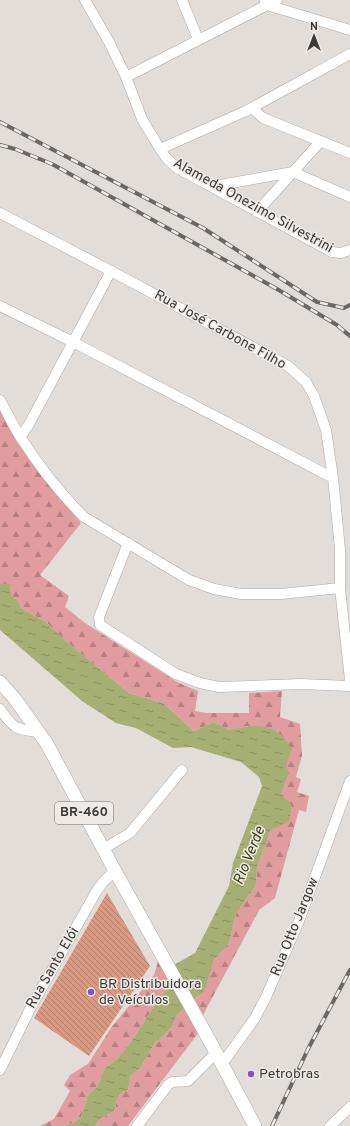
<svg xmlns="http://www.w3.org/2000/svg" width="350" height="1126" font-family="Overpass,sans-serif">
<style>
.forest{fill:url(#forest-firs)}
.water{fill:url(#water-ripples)}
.building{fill:url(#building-back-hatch)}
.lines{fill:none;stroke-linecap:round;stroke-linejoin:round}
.minor-casing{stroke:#afaaa6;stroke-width:11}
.major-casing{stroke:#afaaa6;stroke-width:14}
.minor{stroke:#fff;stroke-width:10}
.major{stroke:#fff;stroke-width:13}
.rail-casing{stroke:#6a6765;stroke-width:4}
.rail{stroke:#efeae6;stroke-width:2.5;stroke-dasharray:8;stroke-linecap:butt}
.poi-dot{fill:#8a50c7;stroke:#efeae6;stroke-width:1.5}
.labels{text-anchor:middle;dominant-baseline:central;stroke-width:3;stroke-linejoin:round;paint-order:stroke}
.shield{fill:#efeae6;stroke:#72706d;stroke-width:1}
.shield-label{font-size:13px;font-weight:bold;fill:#3d3b39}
.street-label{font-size:14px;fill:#3d3b39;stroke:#efeae6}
.poi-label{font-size:14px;fill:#3d3b39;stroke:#efeae6;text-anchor:start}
.water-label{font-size:15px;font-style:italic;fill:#3a3f10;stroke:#efeae6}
</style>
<defs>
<pattern id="forest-firs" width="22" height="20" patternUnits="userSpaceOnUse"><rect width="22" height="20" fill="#e09c9e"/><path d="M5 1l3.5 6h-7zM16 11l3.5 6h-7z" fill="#b78082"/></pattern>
<pattern id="water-ripples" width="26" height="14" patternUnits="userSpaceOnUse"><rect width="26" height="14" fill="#a7b074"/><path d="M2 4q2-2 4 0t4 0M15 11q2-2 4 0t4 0" fill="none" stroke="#899060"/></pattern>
<pattern id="building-back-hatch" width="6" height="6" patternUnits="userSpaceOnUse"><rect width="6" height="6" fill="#d99a83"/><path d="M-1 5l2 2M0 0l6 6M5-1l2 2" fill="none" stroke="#b17f6c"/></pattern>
</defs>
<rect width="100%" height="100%" fill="#e2ddd9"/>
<path class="forest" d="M0,409l39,64 42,50 -41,52 29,21 -4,11 20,16 94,60 19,8 -3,20 12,2h42v-20l33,-2 -2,26 20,7 2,32 -6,21 5,2 -4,13 12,4 -3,16 -7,-2 -24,88 -16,12 -56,105 -8,-15 10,-11 9,-29 15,-17 7,-29 20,-29 1,-17 14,-38 10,-35 8,-21 -41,-48 -19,4 -15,-8 -20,9 -31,-28 -34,-10 -62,-51 -21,-20 -25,-14 -2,-6 -8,-7 -1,-10 -10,-1z
M159,958l11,23 -1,5 -15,20 -21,33 -14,18 -14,11 -8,19 -9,8 -7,22 -8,6 -10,3h-23l14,-7 16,-28 -6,-6 6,-10 18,-11 23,-36 43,-53z
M185,1008l14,24 -71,94h-33l4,-6 16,-10c1,-10 3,-17 13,-20l3,-14 10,-9 13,-23 18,-17 5,-12z"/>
<path class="water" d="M0,584h10l1,11 8,7 2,6 25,14 21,20 62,51 34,10 31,28 20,-9 15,8c17,-4 37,-8 51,4 5,3 8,10 12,15l-6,16 3,9 -8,21 11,10 -3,16 -18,9 -14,38 -1,17 -20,29 -7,29 -15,17 -9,30 -28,25 -5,12 -18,17 -13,23 -10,9 -3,14c-10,3 -12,10 -13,20l-16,10 -4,6h-32l10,-3 8,-6 7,-22 9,-8 8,-19 14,-11 14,-18 21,-33 15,-20 5,-21 21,-12 34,-67 4,-23 29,-77 -3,-9 -18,-15 -50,-15 -18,1 -37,-20 -20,-5 -34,-22 -82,-71z"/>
<path class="building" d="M107,893l43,73 -61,90 -55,-38z"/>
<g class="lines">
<defs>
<path id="minor" d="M85,0l24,42 17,35 16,42 18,30 7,10 10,9 155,84 9,1 9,-3
M182,0l16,39
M265,2l2,3 83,25
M126,77l151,-77
M253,107l3,5 7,6 87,35
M160,149l86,-38 104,-57
M210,186h4l79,-14 57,25
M257,212l63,-70
M0,213l111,58 177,95 18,16 8,14 12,34 7,48 7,71v39l10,92
M0,306l73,36 260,136
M0,400c7,12 13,26 21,38 18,28 39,55 63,79l105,63 25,9 27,5h40l59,-6
M20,437l8,-11 83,-155
M128,543l-29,74 1,8 76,49 24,9 19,4 82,-3 49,2
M0,709c13,19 16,21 39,23
M103,849l27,-16 52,-63
M222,1064l33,-46 11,-21 33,-76 51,-140
M0,1070l31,-63 65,-115 8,-11 11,-10
M137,1126l31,-41 4,-3 16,-1 28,-28
M330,1126l20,-19"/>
<path id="major" d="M0,682l15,17 32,45 68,127 92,165 48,90"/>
</defs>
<use href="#minor" class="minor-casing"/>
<use href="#major" class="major-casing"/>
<use href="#minor" class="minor"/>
<use href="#major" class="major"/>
<defs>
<path id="rail" d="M0,122l203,106 114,74 27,6 6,-3
M0,145l15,4 37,15 225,125 60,36 13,11
M272,1126l36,-77 42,-79"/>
</defs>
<use href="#rail" class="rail-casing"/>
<use href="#rail" class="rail"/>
</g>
<g class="poi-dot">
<circle cx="91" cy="992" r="4"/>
<circle cx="251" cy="1074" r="4"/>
</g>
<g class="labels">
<rect class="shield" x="55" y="802" width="58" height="22" rx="3"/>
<g class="shield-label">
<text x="84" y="813">BR-460</text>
</g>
<g class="street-label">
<text transform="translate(253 206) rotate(29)">Alameda Onezimo Silvestrini</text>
<text transform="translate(220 330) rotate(29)">Rua José Carbone Filho</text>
<text transform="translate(295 927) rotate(-68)">Rua Otto Jargow</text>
<text transform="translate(53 968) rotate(-60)">Rua Santo Elói</text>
</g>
<g class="poi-label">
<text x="99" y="984">BR Distribuidora<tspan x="99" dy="16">de Veículos</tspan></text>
<text x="259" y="1074">Petrobras</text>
</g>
<g class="water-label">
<text transform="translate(250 856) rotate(-68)">Rio Verde</text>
</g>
</g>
<g transform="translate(314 36)" stroke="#efeae6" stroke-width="3" paint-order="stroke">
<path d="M0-3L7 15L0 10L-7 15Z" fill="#3d3b39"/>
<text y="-6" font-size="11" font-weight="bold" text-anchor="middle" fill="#3d3b39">N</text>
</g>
</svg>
